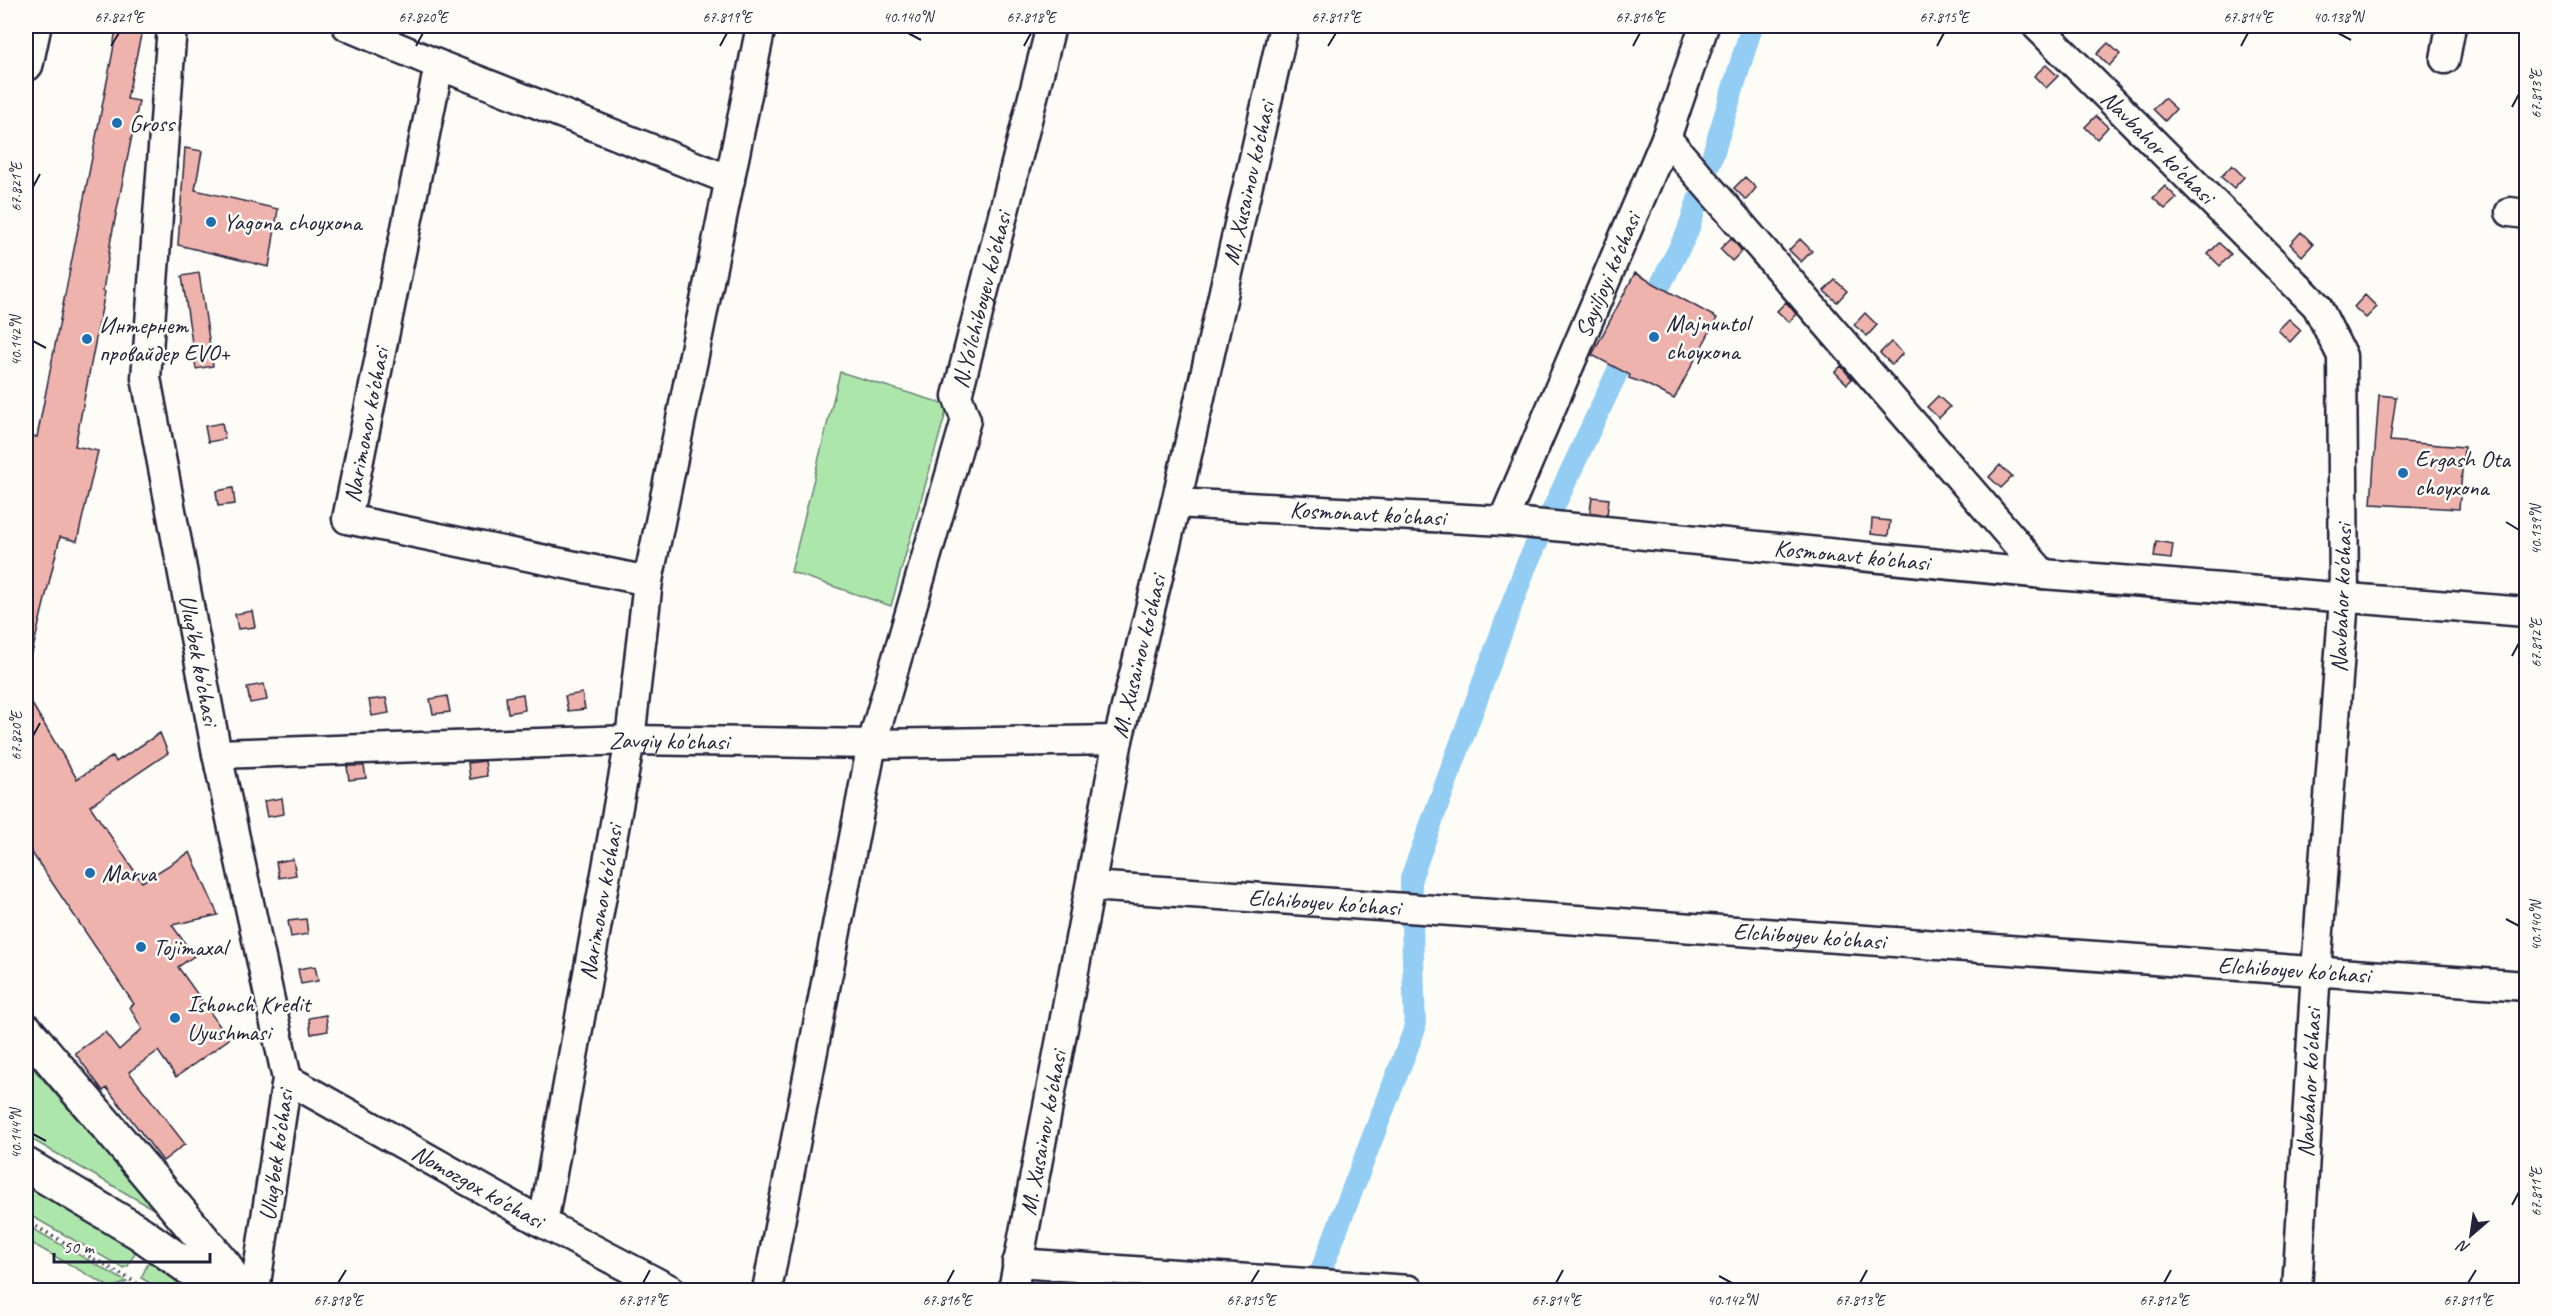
<svg xmlns="http://www.w3.org/2000/svg" width="2552" height="1316" font-family="Caveat,sans-serif">
<style>
.green{fill:#ade6ab;stroke:#688473;stroke-width:1.5}
.lines{fill:none;stroke-linecap:round;stroke-linejoin:round}
.canal{stroke:#93cdf3;stroke-width:22}
.building{fill:#efb3ae;stroke:#22223b;stroke-width:1.5}
.minor-casing{stroke:#22223b;stroke-width:33}
.major-casing{stroke:#22223b;stroke-width:38}
.path{stroke:#22223b;stroke-width:4;stroke-dasharray:1.5 4.5;stroke-linecap:butt}
.minor{stroke:#fdfcf7;stroke-width:28}
.major{stroke:#fdfcf7;stroke-width:33}
.ticks{fill:none;stroke:#22223b;stroke-width:2}
.poi-dot{fill:#1f6fb2;stroke:#fdfcf7;stroke-width:2}
.labels{text-anchor:middle;dominant-baseline:central;stroke-width:5;stroke-linejoin:round;paint-order:stroke}
.poi-label{font-size:24px;fill:#22223b;stroke:#fdfcf7;text-anchor:start}
.street-label{font-size:24px;fill:#22223b;stroke:#fdfcf7}
.neatline{fill:none;stroke:#22223b;stroke-width:2}
.ticks-label{font-size:15px;text-anchor:middle;fill:#22223b}
</style>
<rect width="100%" height="100%" fill="#fdfcf7"/>
<filter id="ink" filterUnits="userSpaceOnUse"><feTurbulence type="fractalNoise" baseFrequency=".0167" numOctaves="2"/><feDisplacementMap in="SourceGraphic" scale="12" xChannelSelector="R" yChannelSelector="G"/><feConvolveMatrix kernelMatrix="1 2 1 2 8 2 1 2 1" color-interpolation-filters="sRGB"/></filter>
<g filter="url(#ink)">
<path class="green" d="M840,372l108,33 -57,201 -100,-34z
M26,1060l131,151 -131,-75z
M26,1178l113,67 -11,21 -5,2 -97,-55z
M26,1225l101,57 -16,6 -85,-48z
M153,1253l43,37h-34l-21,-12z"/>
<g class="lines">
<path class="canal" d="M1710,164l42,-138
M1646,313l41,-80 11,-33
M1411,891v-13l115,-312 105,-223
M1322,1268l93,-240 -3,-103"/>
</g>
<path class="building" d="M116,26h27l-16,73 12,2 -28,138 -8,52 2,1 -30,154 23,5 -21,90 -17,-4 -28,116 -6,-1v-184l7,-32 4,1 76,-386z
M2108,43l12,11 -11,12 -12,-12z
M2046,65l12,11 -12,12 -12,-12z
M2164,98l12,11 -11,12 -12,-12z
M2096,116l12,11 -11,12 -12,-12z
M185,148l17,3 -7,39 83,19 -9,58 -91,-22z
M2232,165l12,12 -10,11 -13,-11z
M1745,177l11,11 -10,12 -12,-12z
M2165,186l12,12 -12,11 -12,-11z
M2301,232l12,12 -11,12 -12,-12z
M1731,238l11,13 -10,10 -12,-12z
M1800,239l12,12 -11,11 -12,-12z
M2219,243l12,11 -11,12 -12,-12z
M199,273l14,93 -17,3 -14,-93z
M1635,273l82,45 -43,81 -28,-15 -17,-6 1,-3 -38,-20z
M1835,280l12,11 -10,11 -13,-11z
M2365,295l12,12 -11,11 -12,-11z
M1786,302l10,12 -7,8 -12,-11z
M1865,313l12,12 -10,11 -13,-11z
M2289,319l12,11 -11,12 -12,-12z
M1891,342l12,11 -11,12 -12,-12z
M1841,366l11,13 -5,5 -12,-12z
M2379,395l17,2 -6,44 74,6 -5,62 -88,-5z
M1938,396l12,11 -11,11 -12,-11z
M222,423l3,16 -17,3 -3,-16z
M2000,465l12,12 -11,11 -12,-11z
M233,488l2,16 -17,2 -2,-15z
M1592,497l17,2 -2,16 -17,-3z
M1872,519l18,2 -2,15 -17,-2z
M2156,541l17,3 -2,15 -17,-2z
M252,611l3,16 -17,2 -3,-15z
M264,684l3,16 -17,3 -3,-16z
M582,693l3,16 -17,2 -3,-15z
M26,694l51,85 36,-23 3,6 44,-29 8,20 -78,53 52,76 48,-30 28,63 -46,10 22,31 -16,11 51,72 -53,38 -18,-26 -29,21 56,72 -22,17 -56,-73 -4,3 -28,-38 30,-21 14,18 23,-21 -12,-22 4,-3 -108,-160z
M523,694l2,16 -17,3 -2,-16z
M447,696l3,16 -17,2 -3,-15z
M386,698l3,15 -17,3 -3,-16z
M485,761l2,15 -17,3 -2,-16z
M347,766h17l2,12 -17,2z
M282,798l2,16 -17,3 -3,-16z
M293,859l3,16 -17,3 -3,-16z
M306,919l2,15 -17,3 -3,-16z
M315,966l3,15 -17,3 -3,-15z
M326,1015l2,16 -17,3 -2,-16z"/>
<g class="lines">
<defs>
<g id="minor">
<path id="s1" d="M172,26l-26,352 71,376 70,325 -32,211"/>
<path d="M347,26l92,39 291,115"/>
<path id="s2" d="M2037,26l280,280 25,50 2,243 -28,371 -19,320"/>
<path d="M2445,59l6,-33"/>
<path d="M439,65l-92,454 301,62"/>
<path d="M1666,138l377,436"/>
<path d="M2510,212l16,2"/>
<path id="s3" d="M1176,503l327,18 540,53 483,38"/>
<path id="s4" d="M1503,521l163,-383 38,-112"/>
<path id="s5" d="M217,754l413,-14 242,4 246,-4"/>
<path id="s6" d="M1091,886l1435,100"/>
<path id="s7" d="M287,1079l256,144 128,67"/>
<path id="s8" d="M543,1223l87,-483 18,-159 113,-555"/>
<path d="M1017,1263l392,27"/>
<path id="s9" d="M767,1290l105,-546 94,-324 -9,-24 94,-370"/>
<path id="s10" d="M1013,1290l105,-550 58,-237 108,-477"/>
</g>
<path id="major" d="M26,64l8,-38
M26,1030l164,194 35,42 13,24
M26,1165l114,68 80,57"/>
</defs>
<use href="#minor" class="minor-casing"/>
<use href="#major" class="major-casing"/>
<path class="path" d="M26,1221l123,69"/>
<use href="#minor" class="minor"/>
<use href="#major" class="major"/>
</g>
</g>
<path class="ticks" d="M908,33l13,7M2338,33l13,7M111,46l8,-13M416,46l7,-13M720,46l7,-13M1024,46l7,-13M1328,46l8,-13M1633,46l7,-13M1937,46l7,-13M2241,46l7,-13M2512,107l7,-13M33,187l7,-13M33,341l13,7M2506,522l13,8M2512,656l7,-13M33,736l7,-13M2506,919l13,7M33,1134l13,7M2512,1205l7,-13M1719,1276l13,7M338,1283l8,-13M643,1283l7,-13M947,1283l7,-13M1251,1283l8,-13M1556,1283l7,-13M1860,1283l7,-13M2164,1283l7,-13M2468,1283l8,-13"/>
<g class="poi-dot">
<circle cx="117" cy="123" r="6"/>
<circle cx="211" cy="222" r="6"/>
<circle cx="1654" cy="337" r="6"/>
<circle cx="87" cy="339" r="6"/>
<circle cx="2403" cy="473" r="6"/>
<circle cx="90" cy="873" r="6"/>
<circle cx="141" cy="947" r="6"/>
<circle cx="175" cy="1018" r="6"/>
</g>
<g class="labels">
<g class="poi-label">
<text x="129" y="123">Gross</text>
<text x="223" y="222">Yagona choyxona</text>
<text x="1666" y="323">Majnuntol<tspan x="1666" dy="28">choyxona</tspan></text>
<text x="99" y="325">Интернет<tspan x="99" dy="28">провайдер EVO+</tspan></text>
<text x="2415" y="459">Ergash Ota<tspan x="2415" dy="28">choyxona</tspan></text>
<text x="102" y="873">Marva</text>
<text x="153" y="947">Tojimaxal</text>
<text x="187" y="1004">Ishonch Kredit<tspan x="187" dy="28">Uyushmasi</tspan></text>
</g>
<g class="street-label">
<text stroke="none"><textPath href="#s2" startOffset="171">Navbahor ko'chasi</textPath></text>
<text stroke="none"><textPath href="#s10" startOffset="1132">M. Xusainov ko'chasi</textPath></text>
<text stroke="none"><textPath href="#s4" startOffset="267">Sayiljoyi ko'chasi</textPath></text>
<text stroke="none"><textPath href="#s9" startOffset="1018">N.Yo'lchiboyev ko'chasi</textPath></text>
<text transform="translate(366 425) rotate(-79)">Narimonov ko'chasi</text>
<text stroke="none"><textPath href="#s3" startOffset="192">Kosmonavt ko'chasi</textPath></text>
<text stroke="none"><textPath href="#s3" startOffset="678">Kosmonavt ko'chasi</textPath></text>
<text transform="translate(2341 598) rotate(-88)">Navbahor ko'chasi</text>
<text stroke="none"><textPath href="#s10" startOffset="646">M. Xusainov ko'chasi</textPath></text>
<text stroke="none"><textPath href="#s1" startOffset="640">Ulug'bek ko'chasi</textPath></text>
<text stroke="none"><textPath href="#s5" startOffset="452">Zavqiy ko'chasi</textPath></text>
<text stroke="none"><textPath href="#s6" startOffset="234">Elchiboyev ko'chasi</textPath></text>
<text stroke="none"><textPath href="#s8" startOffset="326">Narimonov ko'chasi</textPath></text>
<text stroke="none"><textPath href="#s6" startOffset="720">Elchiboyev ko'chasi</textPath></text>
<text stroke="none"><textPath href="#s6" startOffset="1206">Elchiboyev ko'chasi</textPath></text>
<text transform="translate(2309 1083) rotate(-87)">Navbahor ko'chasi</text>
<text stroke="none"><textPath href="#s10" startOffset="160">M. Xusainov ko'chasi</textPath></text>
<text transform="translate(276 1155) rotate(-82)">Ulug'bek ko'chasi</text>
<text stroke="none"><textPath href="#s7" startOffset="219">Nomozgox ko'chasi</textPath></text>
</g>
</g>
<rect width="2552" height="1316" fill="none" stroke="#fdfcf7" stroke-width="66"/>
<g transform="translate(2471 1235) rotate(209)" stroke="#fdfcf7" stroke-width="4.5" paint-order="stroke">
<path d="M0-4.5L10 22L0 15L-10 22Z" fill="#22223b"/>
<text y="-9" font-size="16" font-weight="bold" text-anchor="middle" fill="#22223b">N</text>
</g>
<path d="M54 1253v9h156v-9" fill="none" stroke="#22223b" stroke-width="3"/>
<text x="63" y="1253" font-size="18" fill="#22223b" stroke="#fdfcf7" stroke-width="4.5" paint-order="stroke">50 m</text>
<rect x="33" y="33" width="2486" height="1250" class="neatline"/>
<g class="ticks-label">
<text x="119" y="22">67.821°E</text>
<text x="423" y="22">67.820°E</text>
<text x="727" y="22">67.819°E</text>
<text x="908" y="22">40.140°N</text>
<text x="1031" y="22">67.818°E</text>
<text x="1336" y="22">67.817°E</text>
<text x="1640" y="22">67.816°E</text>
<text x="1944" y="22">67.815°E</text>
<text x="2248" y="22">67.814°E</text>
<text x="2338" y="22">40.138°N</text>
<text transform="translate(2536 94) rotate(-90)" y="5">67.813°E</text>
<text transform="translate(16 187) rotate(-90)" y="5">67.821°E</text>
<text transform="translate(16 341) rotate(-90)" y="5">40.142°N</text>
<text transform="translate(2536 530) rotate(-90)" y="5">40.139°N</text>
<text transform="translate(2536 643) rotate(-90)" y="5">67.812°E</text>
<text transform="translate(16 736) rotate(-90)" y="5">67.820°E</text>
<text transform="translate(2536 926) rotate(-90)" y="5">40.140°N</text>
<text transform="translate(16 1134) rotate(-90)" y="5">40.144°N</text>
<text transform="translate(2536 1192) rotate(-90)" y="5">67.811°E</text>
<text x="338" y="1305">67.818°E</text>
<text x="643" y="1305">67.817°E</text>
<text x="947" y="1305">67.816°E</text>
<text x="1251" y="1305">67.815°E</text>
<text x="1556" y="1305">67.814°E</text>
<text x="1732" y="1305">40.142°N</text>
<text x="1860" y="1305">67.813°E</text>
<text x="2164" y="1305">67.812°E</text>
<text x="2468" y="1305">67.811°E</text>
</g>
</svg>
